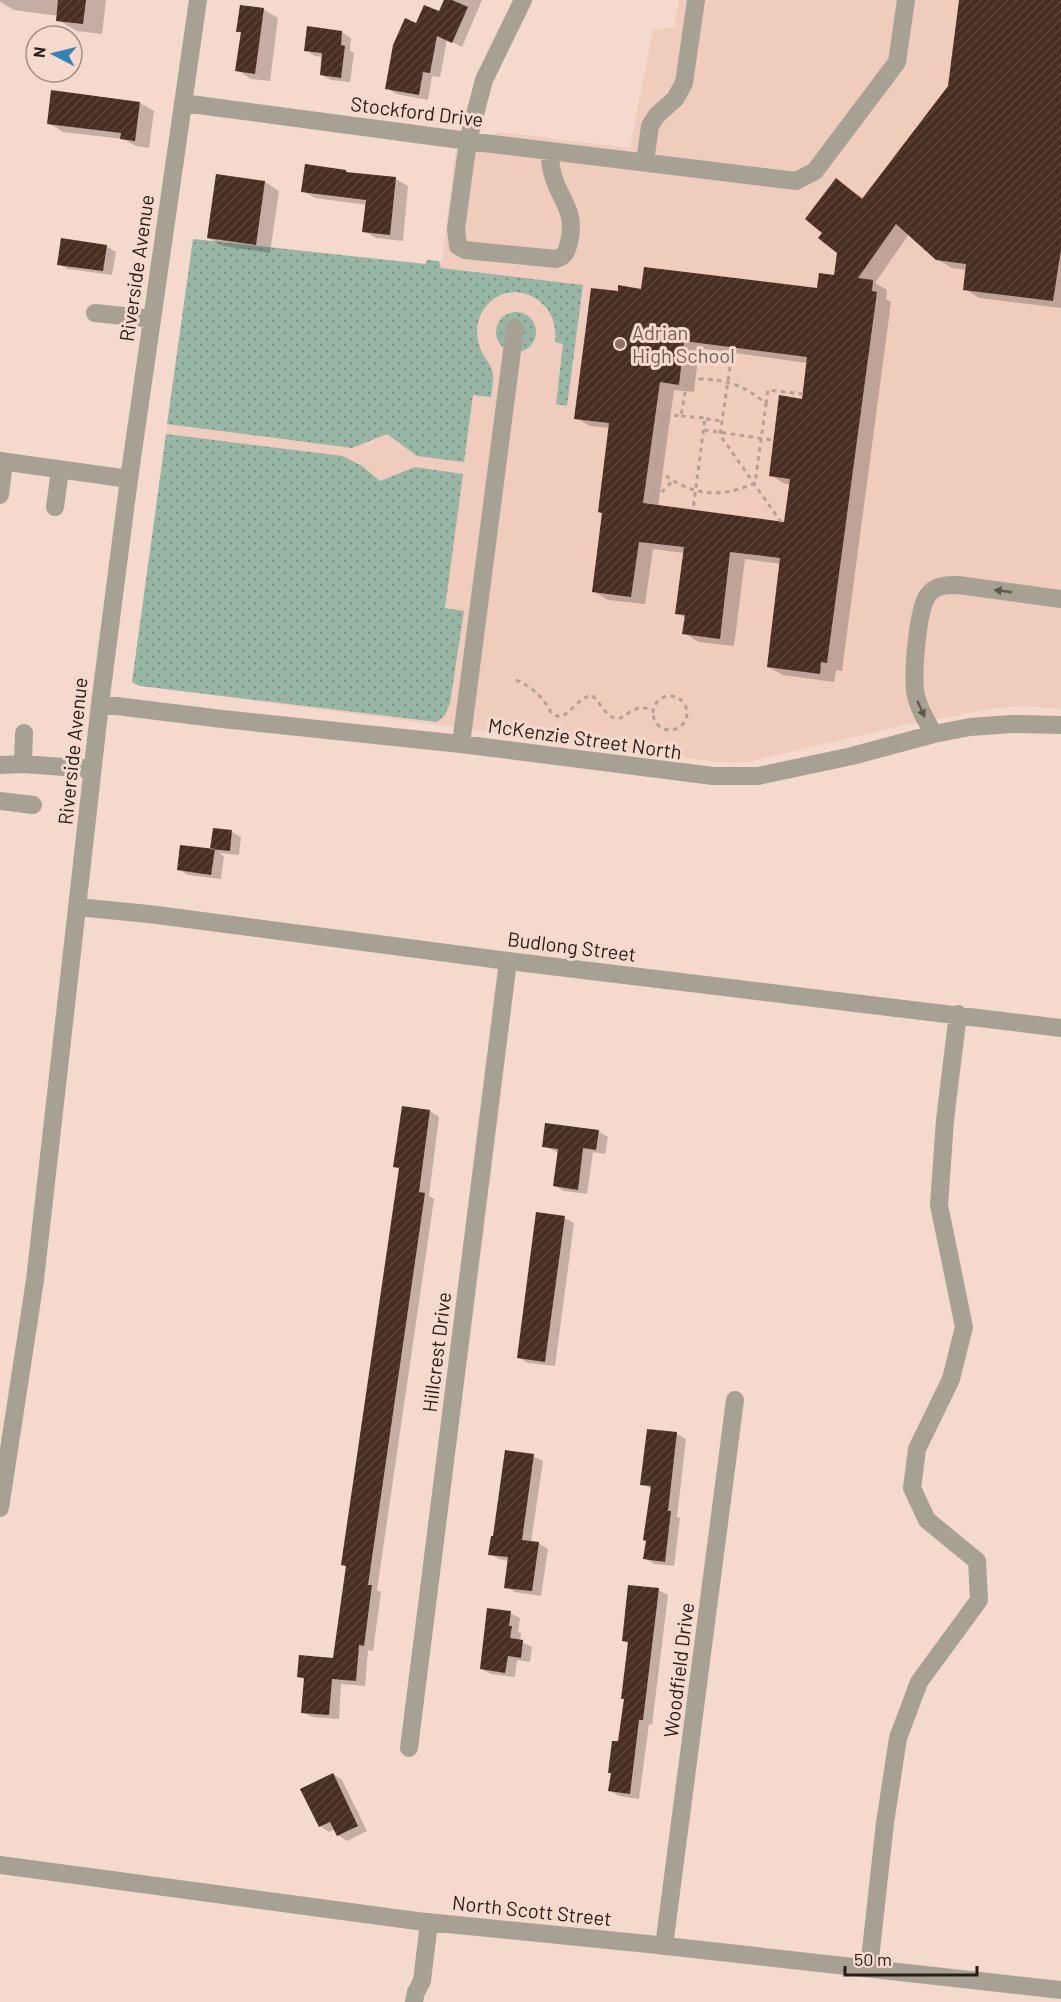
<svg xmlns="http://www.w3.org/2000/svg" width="1061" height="2002" font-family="Barlow,sans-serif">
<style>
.built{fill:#efccbc}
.green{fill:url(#green-dots)}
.shadow{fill:#0003;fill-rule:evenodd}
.building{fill:url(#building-hatch);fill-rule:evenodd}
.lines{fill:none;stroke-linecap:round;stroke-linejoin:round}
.path{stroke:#b6a095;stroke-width:3;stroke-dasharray:4.5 4.5;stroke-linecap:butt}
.minor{stroke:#a6a193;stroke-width:18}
.oneway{fill:#60584f}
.education-dot{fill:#8d6e63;stroke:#f5d9cc;stroke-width:2}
.labels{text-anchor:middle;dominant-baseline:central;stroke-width:6;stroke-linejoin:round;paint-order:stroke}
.street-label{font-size:20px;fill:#271d18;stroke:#f5d9cc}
.education-label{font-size:20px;fill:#785e54;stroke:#f5d9cc;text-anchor:start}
</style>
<defs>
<pattern id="green-dots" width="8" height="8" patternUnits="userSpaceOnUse" patternTransform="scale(1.5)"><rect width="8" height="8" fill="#98b6a5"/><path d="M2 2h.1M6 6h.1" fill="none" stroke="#7c9385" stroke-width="1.8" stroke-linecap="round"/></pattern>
<pattern id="building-hatch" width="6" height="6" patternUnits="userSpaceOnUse" patternTransform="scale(1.5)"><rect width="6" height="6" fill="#492e21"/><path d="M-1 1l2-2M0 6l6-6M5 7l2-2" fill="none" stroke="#5b4338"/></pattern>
</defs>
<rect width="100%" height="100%" fill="#f5d9cc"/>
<path class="built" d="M679,0h382v709l-39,-3 -26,2 -96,18 -157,37 -26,-1 -582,-77 -3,-3 61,-443 233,25 16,-2 13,-109 45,-21 130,16 23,-118 21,-3z"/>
<path class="green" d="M193,239l232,25 2,-4 12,1 2,7 142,17 -16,121 -11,-2 7,-60 -8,-2c6,-48 -53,-69 -74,-28 -6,12 -5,28 2,40 4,7 9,12 10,20 1,7 -1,16 -2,23l-18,-2 -9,67 -47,-6 -30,-22 -35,14 -185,-24z
M496 332a20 20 0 1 1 40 0a20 20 0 1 1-40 0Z
M166,434l177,22 19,10 18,15 35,-14 48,7 -18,134 19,3 -14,92 -5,12 -8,7 -297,-36 -8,-4z"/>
<path class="shadow" d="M0,0h106l-4,34 -25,-3 -19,-11v-4l-44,-6 -14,-8z
M445,0h37l-20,47 -15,-7 -7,37 -8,-1 -4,24 -32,-6 -9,-6 30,-64 22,-11z
M961,0h100v308l-82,-10 -14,-9 2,-19 -15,-2 -15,-9 -28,-25 -34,49 12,7 -1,9 5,3 -49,369 -6,-1 -2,12 -51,-7 -15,-8 13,-103 -36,-5 -11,87 -35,-4 -15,-9 2,-15 -9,-5 7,-60 -31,-4 -8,55 -37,-4 -15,-9 10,-77 -4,-2 11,-84 -20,-2 -14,-8 43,-125 23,-3 176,-1 18,-12 3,-25 -15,-20 13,-52 27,19 85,-113zM699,348l108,15 -4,37 -33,75 15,9h6l-6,40 -127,-17 16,-117 20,2z
M264,10l14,8 -8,63 -19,-2 -14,-9 5,-37 -4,-2z
M342,32l9,6 -1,13 4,2 -4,29 -19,-2 -10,-5 3,-18 -9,-1 -9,-6z
M140,103l14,8 -5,37 -13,-2 -13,-7 -60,-7 -14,-9z
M346,171l5,3 45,5 12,7 -5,55 -27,-3 -12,-7 3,-26 -52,-7 -12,-7z
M217,175l48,7 14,9 -9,62 -47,-7 -15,-8z
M106,246l10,6 -4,23 -44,-6 -9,-5z
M232,832l9,5 -2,18 -20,-2 5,3 -3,23 -33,-4 -10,-6 34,-19z
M430,1111l9,6 -10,79 5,3 -57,391 4,2 -8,59 -5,-1 -3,36 -24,-2 -2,35 -27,-2 -9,-5 2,-32 -6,-3 35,-17 13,-93 -4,-3 58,-394 -6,-4z
M598,1131l10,6 -3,17 -12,-2 -6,42 -23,-3 -9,-5 4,-33 -15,-7z
M564,1218l10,5 -19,143 -27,-3 -10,-6z
M648,1430l29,4 9,5 -9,78 3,1 -6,48 -20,-2 -9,-6 7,-69 -10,-5z
M533,1456l10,5 -12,81 7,1 10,6 -7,47 -26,-4 -10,-5 4,-26 -10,-2 -9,-5 5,-16z
M658,1590l10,5 -16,130 -3,-1 -10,75 -20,-3 -9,-5 10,-48 10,-99 -7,-4z
M510,1613l10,5 -2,14 3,1 -1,8 12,6 -2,15 -13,-2 -2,17 -24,-3 -10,-5z
M333,1774l9,6 25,51 -20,10 -9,-6 -3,-6 -6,3 -9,-6z"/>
<path class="building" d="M58,0h28l-3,24 -27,-3z
M444,0h8l16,7 -16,36 -15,-7 -7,37 -7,-1 -4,23 -34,-6 8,-44 12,-27 11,5 8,-18 15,6z
M959,0h102v250l-8,51 -90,-11 3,-26 -30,-4 -40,-36 -38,54 15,2 -1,11 5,1 -50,371 -6,-1 -1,12 -53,-7 13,-109 -50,-6 -10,87 -38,-5 3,-19 -10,-1 9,-67 -45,-5 -8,55 -39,-5 10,-79 -4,-1 11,-89 -35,-4 17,-131 27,3v-6l23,4 3,-22 173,21 2,-15 15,2 3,-22 -19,-15 4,-5 -17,-14 31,-41 26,21 86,-113zM684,341l123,16 -5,42 -23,-4 -10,81 21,3 -6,43 -141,-19 17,-121 19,3z
M240,5l24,3 -9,66 -20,-3 6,-39h-5z
M307,26l35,5 -1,14 4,1 -4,32 -21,-3 2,-22 -18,-2z
M51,90l89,12 -5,39 -15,-2 1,-6 -74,-9z
M305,164l41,6v2l50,5 -6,58 -28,-3 4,-32 -65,-8z
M216,174l49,7 -9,64 -49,-7z
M61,238l46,7 -4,26 -46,-6z
M213,828l19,2 -2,21 -20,-2z
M180,845l35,4 -4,26 -34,-5z
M402,1106l28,4 -11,82 6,1 -57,392h4l-8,61 -5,-1 -3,36 -24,-2 -3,36 -28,-2 3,-35 -7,-1 2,-22 34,3 13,-92 -5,-1 58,-397 -6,-1z
M545,1123l54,7 -3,20 -13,-2 -5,42 -25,-4 5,-37 -16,-2z
M536,1212l29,4 -20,146 -28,-4z
M647,1429l30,3 -9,79h3l-6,51 -22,-3 3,-18 -3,-1 8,-54 -11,-1z
M505,1450l29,4 -12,86 17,2 -7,49 -28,-3 4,-31 -20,-2 3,-19h2z
M628,1585l31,3 -16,132h-4l-9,74 -22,-3 3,-18h-3l4,-32h6l6,-42h-3l7,-57 -6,-1z
M487,1608l24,3 -2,15h3l-2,12 13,2 -2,18 -13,-2 -3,17 -25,-4z
M333,1773l25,53 -21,10 -7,-14 -11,5 -19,-38z"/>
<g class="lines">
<path class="path" d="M730,367l-10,68 61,87
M699,379c27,0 47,7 67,25l-11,79c-38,17 -67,12 -99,-15l9,-54 16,2 6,-35z
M766,404l2,-14 35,4
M681,416l24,2 -12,92
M706,419l16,2
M704,430l69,10
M644,495c14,1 20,-3 28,-14
M516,680c18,8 27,17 36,34l8,3c12,-5 18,-18 31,-22 9,6 13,20 24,23 13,3 13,-16 39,-8
M653 713a17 17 0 1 1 34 0a17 17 0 1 1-34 0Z"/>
<path class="minor" d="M523,0l-39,80 -16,61 -12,88 2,17 7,4 91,9c9,-2 11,-8 13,-17 7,-29 -6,-38 -15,-63 -3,-9 -4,-19 -5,-28
M183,103l285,38 328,40 19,-10 82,-109 9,-62
M645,162l5,-36 7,-11 18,-16 9,-16 12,-83
M95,313l57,6
M0,461l129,18
M0,495l4,-33
M55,507l5,-37
M100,704l122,15 239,25 252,32h45l94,-20 82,-22 36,-7 42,-3 49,1
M934,734c-7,-12 -15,-24 -18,-38 -4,-18 1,-86 12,-101 7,-10 20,-10 30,-10l103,14
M461,744l54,-416
M23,764l1,-31
M0,765l23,-1 69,5
M0,801l33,4
M77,907l72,7 359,47 553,67
M0,1508l35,-228 65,-576 29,-225 69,-479
M409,1748l99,-787
M0,1865l417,56 231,23 413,46
M664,1946l71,-546
M869,1968l16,-145 13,-85 21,-56 60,-82 -2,-39 -50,-41 -15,-32 5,-39 34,-70 13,-52 -25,-122 6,-85 13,-106
M414,2002l2,-10 6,-11 7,-59"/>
</g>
<defs><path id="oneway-solid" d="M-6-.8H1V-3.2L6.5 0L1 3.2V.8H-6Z" transform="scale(1.5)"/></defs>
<g class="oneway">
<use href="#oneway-solid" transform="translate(1003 591) rotate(-172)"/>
<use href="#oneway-solid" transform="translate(921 709) rotate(66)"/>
</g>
<circle class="education-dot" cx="620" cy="344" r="6"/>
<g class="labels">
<g class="street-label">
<text transform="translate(417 111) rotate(7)">Stockford Drive</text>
<text transform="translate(136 268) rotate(-82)">Riverside Avenue</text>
<text transform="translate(585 738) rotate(8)">McKenzie Street North</text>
<text transform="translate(72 751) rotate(-84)">Riverside Avenue</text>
<text transform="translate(572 946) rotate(7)">Budlong Street</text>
<text transform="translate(436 1352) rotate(-83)">Hillcrest Drive</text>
<text transform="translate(678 1670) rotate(-83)">Woodfield Drive</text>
<text transform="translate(532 1910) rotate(6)">North Scott Street</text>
</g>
<g class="education-label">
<text x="632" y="332">Adrian<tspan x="632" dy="23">High School</tspan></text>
</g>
</g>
<g transform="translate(54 54) rotate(277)"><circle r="28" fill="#f5d9cc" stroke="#a38e84" stroke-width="1.5"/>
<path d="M0-4.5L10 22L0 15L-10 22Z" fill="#3483b5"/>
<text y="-9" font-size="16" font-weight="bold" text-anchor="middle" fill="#271d18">N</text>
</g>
<path d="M845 1966v9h132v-9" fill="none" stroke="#271d18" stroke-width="3"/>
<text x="854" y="1966" font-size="18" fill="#271d18" stroke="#f5d9cc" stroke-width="4.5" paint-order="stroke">50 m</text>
</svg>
